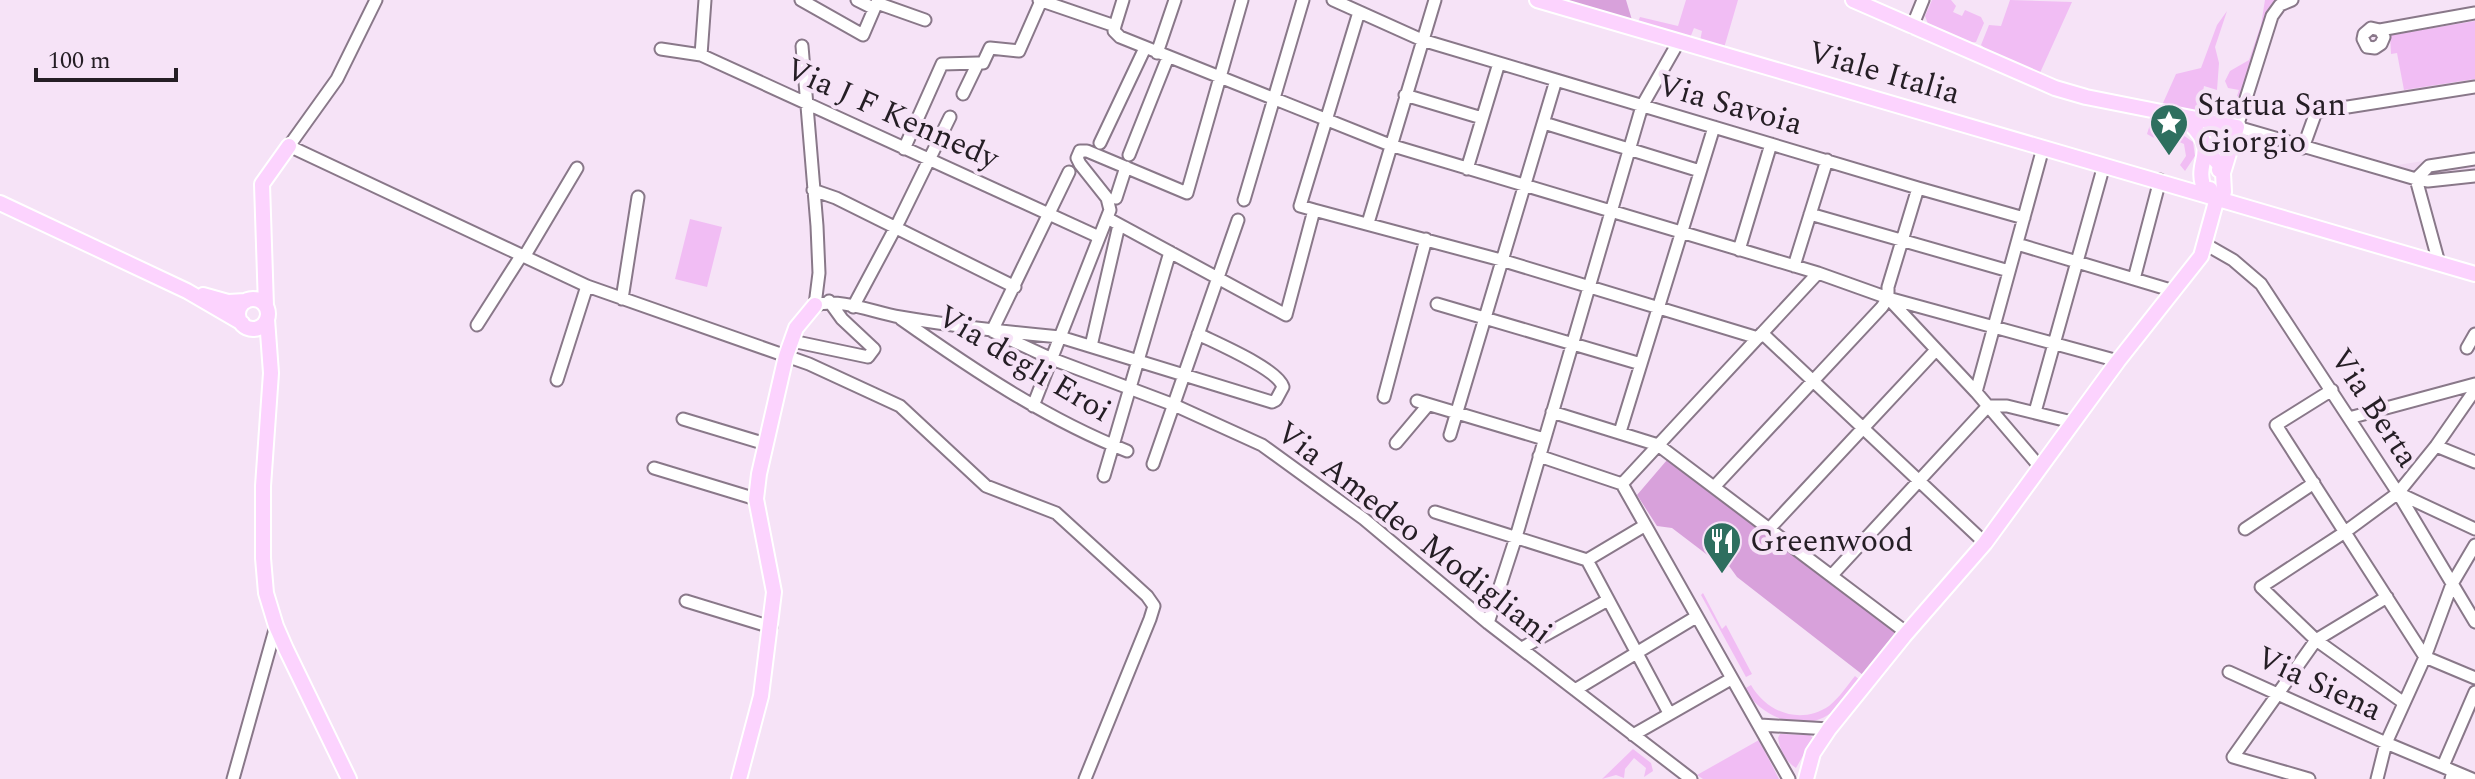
<svg xmlns="http://www.w3.org/2000/svg" width="2475" height="779" font-family="Spectral,serif">
<style>
.built{fill:#f1d8f2}
.green{fill:#f1bdf4}
.forest{fill:#d8a1db}
.lines{fill:none;stroke-linecap:round;stroke-linejoin:round}
.minor-casing{stroke:#897889;stroke-width:15}
.major-casing{stroke:#fff;stroke-width:18}
.minor{stroke:#fff;stroke-width:11}
.major{stroke:#fcd3fe;stroke-width:14}
.labels{text-anchor:middle;dominant-baseline:central;stroke-width:8;stroke-linejoin:round;paint-order:stroke}
.street-label{font-size:32px;fill:#251e25;stroke:#f6e3f7}
.poi-label{font-size:32px;fill:#251e25;stroke:#f6e3f7;text-anchor:start}
</style>
<rect width="100%" height="100%" fill="#f6e3f7"/>
<path class="built" d="M2475,153v29l-33,5 -51,-21z"/>
<path class="green" d="M1686,0h52l-14,48 -24,-7 2,-10 -8,-3 -4,10 -52,-16 2,-5 38,9z
M1932,0h19l5,6 -3,6 9,4 3,-6 16,7 3,6 -8,19 -8,1 -40,-19 -3,-8z
M2010,0l62,2 -33,73 -50,-23 -8,-7 8,-20 12,1z
M2265,0h10v5l-33,93 -5,-2 2,-6 -11,-2 -3,-7 5,-10 19,-11 12,-35z
M2227,11l-12,36 4,16 -2,27 -13,-4 -5,26 -40,-9h4l13,-29 25,-6 16,-43z
M2475,21v58l-71,11 -7,-37 -6,1 -1,-19z
M2151,121l19,5 23,16 2,14 -10,15 -5,-6 6,-9 -2,-12 -16,-7v-7l-7,-5 -9,5 2,8 -7,-4z
M690,219l32,8 -15,60 -32,-8z
M1703,593l19,36 4,-4 26,49 -6,3 -45,-82z
M1855,676l6,5c-8,9 -16,20 -25,28 -30,27 -73,10 -92,-20l7,-4c16,28 50,40 78,21 10,-8 18,-20 26,-30z
M1780,734l30,1 3,3 -17,30c-11,-7 -16,-18 -18,-30z
M1759,740l20,39h-76l-6,-4z
M1633,749l18,14 2,8 -9,6 2,-9 -12,-10 -9,11 -1,9 -8,-3 -14,4z"/>
<path class="forest" d="M1564,0h62l6,20z
M1667,460l230,172 -34,43 -126,-98 -13,-18 -6,4 -46,-35 -15,-2 -20,-31z"/>
<g class="lines">
<defs>
<path id="minor" d="M376,0l-39,79 -48,67 298,140 222,78 91,42 86,80 70,27 91,83 7,10 -4,13 -65,160
M801,0l62,35 15,-35
M857,0l16,8
M1039,0l76,26
M1333,0l89,40 496,148 106,30
M2292,0l-12,5 -8,11 -35,111 179,52 12,2 47,-5
M877,3l48,17
M1115,26l-1,5 6,6 270,108 428,128 70,25 230,63
M1115,26l8,-26
M1912,27l11,-27
M2380,30l4,7 -3,7 -6,4 -8,-1 -4,-8 1,-5 7,-6 9,2 95,-17
M802,46l15,180 2,47 -4,32c27,-7 57,7 85,12 53,9 106,15 160,20l50,-127 -3,-12 -27,-34 -3,-6 3,-7h7l100,42 55,-193
M661,49l40,6 398,182
M1157,53l18,-53
M701,55l4,-55
M963,94l15,-31h5l7,-15 29,3 22,-50
M1405,95l77,23
M1544,123l156,48
M1100,143l45,-95
M2303,148l13,-36 159,-25
M904,149l38,-85 36,-1
M1129,155l39,-98
M1467,169l32,-106
M1069,172l-77,159 60,28 122,46 88,40 102,74 124,104 203,156
M813,190l23,8 179,89
M1116,198l10,-31
M1244,200l59,-200
M1314,210l187,50 257,78
M1810,214l199,57
M1107,218l179,97 28,-105 -14,-4 59,-194
M1368,223l67,-223
M2017,244l157,47
M2205,244l28,16 28,24 137,209 77,129
M1739,250l32,-106
M524,257l53,-89
M2439,263l-23,-84 13,-13 46,-7
M1794,266l33,-106
M2134,279l26,-99
M1888,298l88,94 64,75
M622,299l16,-102
M1437,304l204,60
M853,307l46,-86 51,-104
M901,319c71,50 145,100 226,132
M477,325l44,-69
M1762,333l223,210
M792,341l76,16 6,-8 -32,-30 -13,-18
M1091,346l28,-121
M2467,348l8,-14
M557,380l30,-94
M2332,390l-56,35 149,232 50,21
M1976,392l67,-244
M1384,397l42,-158
M1417,401l127,38
M1033,406l27,-69 212,65 4,-2 7,-13c-5,-18 -67,-44 -85,-53
M1552,412l106,33 249,188
M2035,412l69,-247
M2349,418l126,-34
M683,419l83,25
M1620,432l94,-305
M1450,435l106,-355
M1396,443l32,-38
M2436,446l39,16
M1539,456l83,28
M1153,464l85,-244
M654,468l102,31
M1104,476l66,-224
M1622,484l167,295
M1622,484l196,-211
M1714,487l168,-180 6,-9v-11l30,-99
M2398,493l77,36
M1435,512l152,48 82,153
M1769,529l166,-178
M2245,529l69,-46
M1587,560l57,-34
M1832,575l156,-169h19l65,16
M686,601l85,26
M1488,623l28,-86 126,-431 37,-65
M1522,648l86,-48
M2229,672l157,71 39,-86 27,-73 23,-39
M1575,690l121,-73
M2404,703l-88,-63 -55,-53 84,-55 53,-39 38,-47 39,-56
M1760,725l69,4
M1633,735l98,-56
M2443,766l32,-74
M2453,771l19,8
M233,779l43,-153
M2309,779l-76,-22 83,-117 71,-43
M2377,779l9,-36 67,28 -2,8"/>
<path id="major" d="M1537,0l938,274
M2181,116c46,37 8,41 25,77l4,-4
M2208,152l11,12 6,1 -6,5
M0,203l187,88 55,32
M203,295l25,7 18,-1
M238 314a15 15 0 1 1 30 0a15 15 0 1 1-30 0Z
M266,306l-4,-122 27,-38
M267,319l4,54 -8,113v72l3,35 10,33 10,23 63,130
M739,779l22,-83 13,-104 -18,-93 3,-25 27,-118 10,-28 19,-23
M1806,779l7,-26 16,-24 75,-93 81,-93 133,-182 83,-105 16,-58 7,-6 -1,-19 14,-46 -151,-30 -31,-9 -202,-88"/>
</defs>
<use href="#minor" class="minor-casing"/>
<use href="#major" class="major-casing"/>
<use href="#minor" class="minor"/>
<use href="#major" class="major"/>
</g>
<defs>
<symbol id="sight-pin" viewBox="-11 -11 22 30"><path d="M0 17L-7.5 6A9.5 9.5 0 1 1 7.5 6Z" fill="#2e6f5f" stroke="#f6e3f7"/><path d="M0-6L1.8-2.2L6-1.7L2.9 1.2L3.7 5.4L0 3.3L-3.7 5.4L-2.9 1.2L-6-1.7L-1.8-2.2Z" fill="#fff"/></symbol>
<symbol id="restaurant-pin" viewBox="-11 -11 22 30"><path d="M0 17L-7.5 6A9.5 9.5 0 1 1 7.5 6Z" fill="#2e6f5f" stroke="#f6e3f7"/><path d="M-5-6h1v4h1v-4h1v4h1v-4h1v5L-1.5 .5V6h-2V.5L-5-1ZM5-6V6H3V1.5H1.5Q1.5-4 5-6Z" fill="#fff"/></symbol>
</defs>
<g fill-rule="evenodd">
<use href="#sight-pin" x="2147" y="101" width="44" height="60"/>
<use href="#restaurant-pin" x="1700" y="519" width="44" height="60"/>
</g>
<g class="labels">
<g class="street-label">
<text transform="translate(1884 73) rotate(16)">Viale Italia</text>
<text transform="translate(1730 105) rotate(16)">Via Savoia</text>
<text transform="translate(892 114) rotate(24)">Via J F Kennedy</text>
<text transform="translate(1024 364) rotate(31)">Via degli Eroi</text>
<text transform="translate(2374 408) rotate(57)">Via Berta</text>
<text transform="translate(1414 533) rotate(38)">Via Amedeo Modigliani</text>
<text transform="translate(2319 684) rotate(25)">Via Siena</text>
</g>
<g class="poi-label">
<text x="2197" y="105">Statua San<tspan x="2197" dy="37">Giorgio</tspan></text>
<text x="1750" y="541">Greenwood</text>
</g>
</g>
<path d="M36 68v12h140v-12" fill="none" stroke="#251e25" stroke-width="4"/>
<text x="48" y="68" font-size="24" fill="#251e25" stroke="#f6e3f7" stroke-width="6" paint-order="stroke">100 m</text>
</svg>
